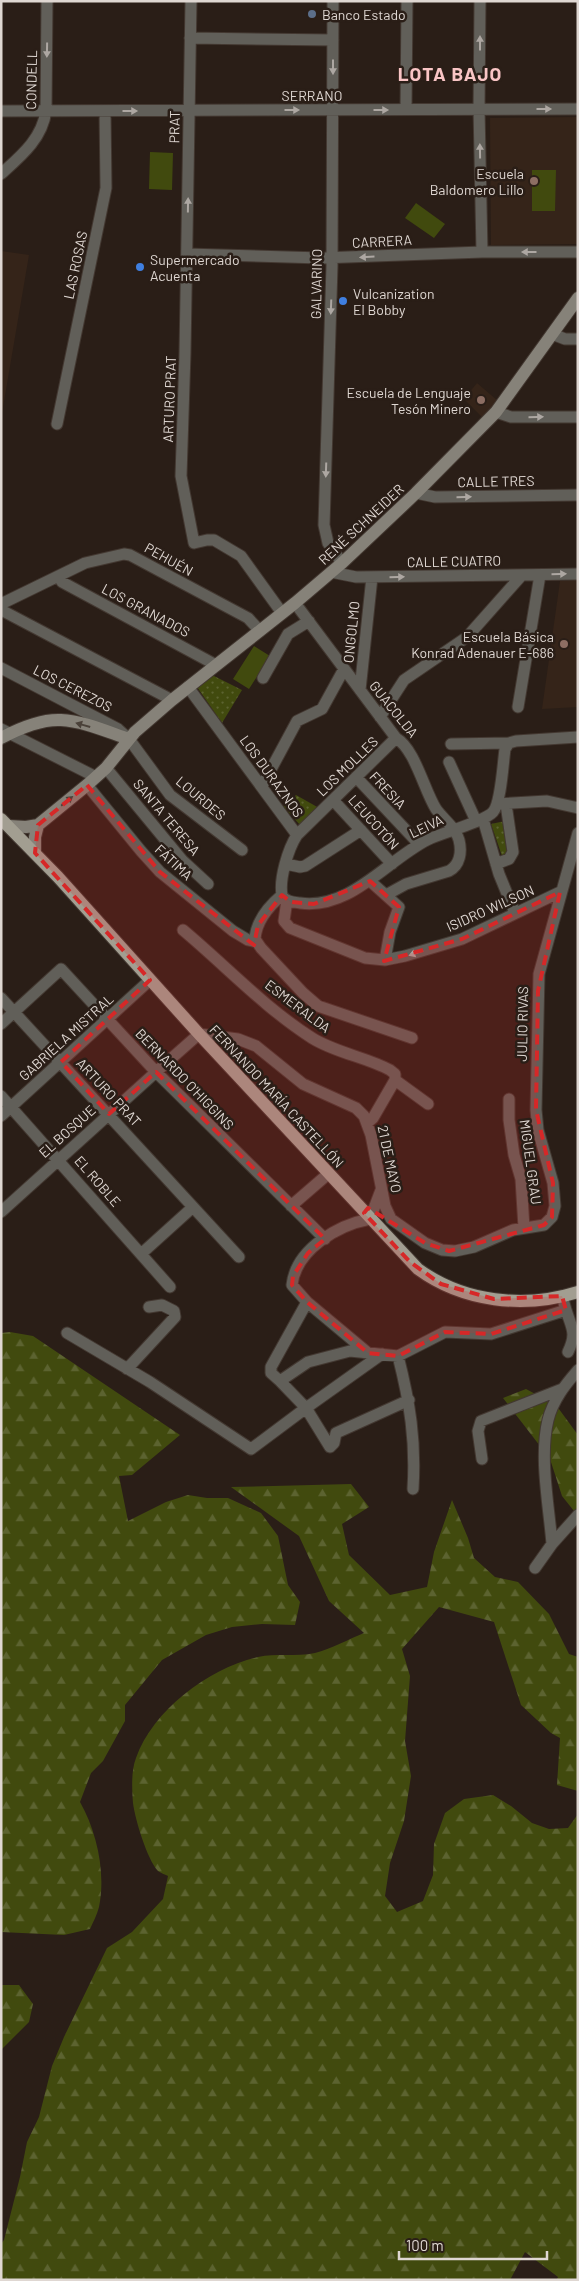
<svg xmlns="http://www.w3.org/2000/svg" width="579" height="2281" font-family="Barlow,sans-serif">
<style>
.built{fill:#352419}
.grass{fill:url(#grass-dots)}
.forest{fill:url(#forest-firs)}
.pitch{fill:#414a0e}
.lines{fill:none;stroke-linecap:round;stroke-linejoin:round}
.minor-casing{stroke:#433831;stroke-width:13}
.secondary-casing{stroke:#433831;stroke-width:14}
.primary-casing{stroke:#433831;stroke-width:14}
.minor{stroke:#615f59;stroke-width:11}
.secondary{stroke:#868279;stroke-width:12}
.primary{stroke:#a29e91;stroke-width:12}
.oneway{fill:#ada7a2}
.oneway2{fill:#4a4139}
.marked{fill:#d62828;fill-opacity:0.2;stroke:#d62828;stroke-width:4;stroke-dasharray:10 6;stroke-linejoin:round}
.service-dot{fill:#5c6f8a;stroke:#2a1e17;stroke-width:2}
.education-dot{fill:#8d6e63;stroke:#2a1e17;stroke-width:2}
.shop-dot{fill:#3f7fe0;stroke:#2a1e17;stroke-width:2}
.labels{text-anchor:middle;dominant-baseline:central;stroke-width:5;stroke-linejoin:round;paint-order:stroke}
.poi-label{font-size:14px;fill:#dfd7d2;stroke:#2a1e17;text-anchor:start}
.street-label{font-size:14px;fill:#dfd7d2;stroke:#2a1e17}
.district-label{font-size:19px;font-weight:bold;letter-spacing:1px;fill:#f9c5c5;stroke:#2a1e17}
</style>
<defs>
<pattern id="grass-dots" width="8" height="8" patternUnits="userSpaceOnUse" patternTransform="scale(1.25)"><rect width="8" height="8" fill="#414a0e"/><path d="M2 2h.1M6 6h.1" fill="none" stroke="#5c6330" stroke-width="1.8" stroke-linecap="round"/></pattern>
<pattern id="forest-firs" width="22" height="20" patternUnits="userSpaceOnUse" patternTransform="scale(1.25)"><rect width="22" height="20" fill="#414a0e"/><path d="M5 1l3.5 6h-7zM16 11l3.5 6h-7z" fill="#5c6330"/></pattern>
</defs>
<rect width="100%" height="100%" fill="#2a1e17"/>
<path class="built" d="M578,117v127l-87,1 -1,-127z
M1,251l28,4 -28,164z
M477,383l21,18 -15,17 -19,-19z
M578,580v127l-36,2 18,-128z"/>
<path class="grass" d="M212,675l30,15 -20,33 -25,-36z
M296,795l23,13 -19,17 -17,-19z
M505,821l6,33 -9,2 -11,-32z"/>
<path class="forest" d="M10,1332l23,4 147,99 -48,40 -13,1 9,45 38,-19 22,-7 19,3h21l33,15 17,23 10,49 12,17 -5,23 -33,-1 -30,3 -26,8 -44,25 -37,45v16l-22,40 -12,12 -11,29c17,30 26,71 19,105 -2,8 -6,15 -9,22l-26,6 -63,-3v-599z
M526,1389l30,16 22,30v81l-16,-20 -12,-37 -47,-61z
M351,1484l18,23 -27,17 7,31 41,40 37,-8 7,-35 18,-52 16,38 6,20 21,19 23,5 31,32 20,40 9,3v134l-21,-6 3,-47 -9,-5 -30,-28 -27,-83 -55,-15 -37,42 8,27 -5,65 6,35 -7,45 -14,42 -5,33 12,16 26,-11 10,-26 1,-31 11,-31 19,-14 29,-4 18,11 21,17 17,6 19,-1 10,-14v466h-21l1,-3 -33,-25 -15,28h-509v-36l3,-4 16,-63 7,-35 12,-25 13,-51 12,-29 43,-89 25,-16 31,-33 5,-23c-2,-1 -7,-3 -10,-5 -11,-12 -23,-52 -25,-68 -1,-14 -2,-32 3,-45 17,-48 73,-90 122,-101 18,-4 38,0 57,-4 16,-4 34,-14 49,-20l-35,-32 -30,-65 -68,-49z
M1,1985h18l14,19 -4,18 -28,28z"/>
<path class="pitch" d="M150,152l23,1 -1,37 -23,-1z
M532,170h24l-1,41h-23z
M416,203l29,21 -11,14 -29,-20z
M254,646l16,10 -21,33 -16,-10z"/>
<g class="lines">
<defs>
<path id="minor" d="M191,1l-6,352 -4,123 13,67 13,-3h7l27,16 41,57
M333,1l-1,265 -8,259 4,18 14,20
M480,1l-1,108 3,143
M190,38l143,2
M406,109l1,-108
M1,111l577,-2
M1,174c20,-18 41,-35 45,-63l1,-110
M187,254l134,4 161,-6h96
M552,334l13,5h13
M496,412l15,5h67
M57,424l49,-236 -1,-77
M416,493l19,4 143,-2
M331,572l25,5 222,-3
M62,582l154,83
M295,603l101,135c19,11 28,52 40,71 7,10 20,19 23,31 3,12 1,25 -10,31l-43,13 -20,11
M1,604l84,-41 39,-9 6,1 118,63 12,13
M5,612l167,88
M1,668l117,61 11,10 41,56 72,55
M263,678l25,-44 21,-13
M188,687l109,148
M360,690l12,-113
M518,707l22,-132
M380,717l24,-37 63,-43 55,-62
M1,729l95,48
M451,744l58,-1 7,-2 62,-4
M449,762l27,59
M106,768l76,92 26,24
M356,777l63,67
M87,785l54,66 19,21 73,59 15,9 9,2
M262,786l35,-65 25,-12 22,-40
M333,800l59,64
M497,804l50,-3 31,7
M483,819l16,55 16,39
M286,864l14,3 5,-1 56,-36
M496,864l13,-5 4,-7 -7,-48
M370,881l29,26 -9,25 -5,28
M282,895c-13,11 -26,27 -27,44l6,9 42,45 15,13 94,32
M282,895c-3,-16 6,-46 15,-60l99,-97
M282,896c5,6 11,6 18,7 50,7 86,-42 127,-63 14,-7 57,-18 66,-28 8,-9 10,-49 12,-63l4,-6
M287,900l-3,21 6,7 75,30 20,2 20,-4 57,-17 98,-47
M183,930c43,36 82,78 129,108 24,15 54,19 78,32l5,4v6l33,24
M1,998l238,259
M1,1024l60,-55 95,103 169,167
M1,1096l169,191
M509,1099v21l5,35 7,24 3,49
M1,1116l149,-136
M367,1123l6,-5 22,-38
M291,1206l37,-32
M1,1212l155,-140 43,-38 39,5 18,7 47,38 53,24 8,8 7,19 14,71 6,13 34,24 17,7 13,1 19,-4 39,-17 31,-5 8,-8 3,-11 -2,-23 -15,-53 -2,-20 3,-136 39,-141
M141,1254l52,-47
M566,1310c6,19 11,23 2,42
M67,1333l83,49 101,67 55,-41 -26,-27 28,-19 42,-11 48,5 47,-24 46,2 75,-24 -4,-14
M368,1353l-61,-51 -15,-17c4,-36 46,-60 78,-66l11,-29
M382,1354l-76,54 24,39 4,-4 2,-10 73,-33
M398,1356c12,47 18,85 15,133
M127,1369l48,-52 -1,-6 -12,-6 -13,2
M280,1381l-9,-8v-6l36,-65
M482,1459l-4,-28 3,-10 81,-32
M552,1544c-3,-38 -13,-87 -4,-124 5,-20 17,-35 30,-50
M535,1568l17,-24 26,-29"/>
<path id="secondary" d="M1,738c17,-9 41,-19 60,-18 22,1 47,12 68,19
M9,826l17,1 12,-2 49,-40 19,-17 29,-36 37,-32 123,-97 47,-40 74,-70 80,-81 82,-114
M35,853v-16l3,-12"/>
<path id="primary" d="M1,819l57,58 141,157 219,235c45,33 106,40 160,23"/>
</defs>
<use href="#minor" class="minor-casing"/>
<use href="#secondary" class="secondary-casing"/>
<use href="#primary" class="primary-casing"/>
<use href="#minor" class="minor"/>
<use href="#secondary" class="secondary"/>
<use href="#primary" class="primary"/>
</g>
<defs><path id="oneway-solid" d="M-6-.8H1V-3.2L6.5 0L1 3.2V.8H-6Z" transform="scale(1.25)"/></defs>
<g class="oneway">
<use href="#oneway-solid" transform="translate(480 43) rotate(-90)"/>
<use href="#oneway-solid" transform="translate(47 50) rotate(91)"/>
<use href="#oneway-solid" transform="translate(333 67) rotate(90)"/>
<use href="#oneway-solid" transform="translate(544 109)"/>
<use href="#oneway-solid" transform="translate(292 110)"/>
<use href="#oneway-solid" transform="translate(381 110)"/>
<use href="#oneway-solid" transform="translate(130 111)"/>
<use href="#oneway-solid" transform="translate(480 151) rotate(-91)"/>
<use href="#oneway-solid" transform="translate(188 205) rotate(-89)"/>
<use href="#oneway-solid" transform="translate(529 252) rotate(-180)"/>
<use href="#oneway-solid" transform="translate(367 257) rotate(177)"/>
<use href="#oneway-solid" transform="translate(331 307) rotate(92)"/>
<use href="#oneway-solid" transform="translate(536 417) rotate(-1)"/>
<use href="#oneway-solid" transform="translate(326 470) rotate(92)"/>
<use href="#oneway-solid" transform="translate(464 497) rotate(-1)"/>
<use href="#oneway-solid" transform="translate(559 574) rotate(-2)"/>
<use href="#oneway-solid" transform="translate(397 577) rotate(-1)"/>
<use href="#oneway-solid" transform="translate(416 953) rotate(161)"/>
</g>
<g class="oneway2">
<use href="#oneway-solid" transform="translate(83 725) rotate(-164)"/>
<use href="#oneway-solid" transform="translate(67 801) rotate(-39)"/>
</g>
<path class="marked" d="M87,785l73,87 94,73 4,-20 24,-30 9,7 23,2 56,-23 29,26 -15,54 78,-22 98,-47 -22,99 -2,119 17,73 -1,34 -8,8 -95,26 -24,-8 -57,-35 -4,5 46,49 31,22 53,15 68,-3 4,14 -75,24 -46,-2 -47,24 -30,-3 -61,-51 -15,-17 1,-9 15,-23 17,-14 -169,-167 -47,42 -48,-52 89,-82 -115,-127 3,-28z"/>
<circle class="service-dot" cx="312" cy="14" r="5"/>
<g class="education-dot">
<circle cx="534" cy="181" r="5"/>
<circle cx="481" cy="400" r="5"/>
<circle cx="564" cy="644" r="5"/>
</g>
<g class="shop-dot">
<circle cx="140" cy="267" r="5"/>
<circle cx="343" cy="301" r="5"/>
</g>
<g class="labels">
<g class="poi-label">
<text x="322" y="14">Banco Estado</text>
<text x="524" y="173" text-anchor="end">Escuela<tspan x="524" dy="16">Baldomero Lillo</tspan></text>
<text x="150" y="259">Supermercado<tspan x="150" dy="16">Acuenta</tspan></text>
<text x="353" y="293">Vulcanization<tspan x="353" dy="16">El Bobby</tspan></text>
<text x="471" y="392" text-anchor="end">Escuela de Lenguaje<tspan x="471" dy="16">Tesón Minero</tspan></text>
<text x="554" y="636" text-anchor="end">Escuela Básica<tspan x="554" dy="16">Konrad Adenauer E-686</tspan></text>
</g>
<g class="street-label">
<text transform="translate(31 80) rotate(-89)">CONDELL</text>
<text x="312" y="95">SERRANO</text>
<text transform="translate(174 127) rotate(-89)">PRAT</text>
<text transform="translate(382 241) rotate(-3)">CARRERA</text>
<text transform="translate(75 265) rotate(-78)">LAS ROSAS</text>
<text transform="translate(316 284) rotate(-89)">GALVARINO</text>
<text transform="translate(169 399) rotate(-88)">ARTURO PRAT</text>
<text transform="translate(496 481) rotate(-1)">CALLE TRES</text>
<text transform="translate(361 524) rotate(-43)">RENÉ SCHNEIDER</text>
<text transform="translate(169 559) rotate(29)">PEHUÉN</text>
<text transform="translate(454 561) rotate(-1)">CALLE CUATRO</text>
<text transform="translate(146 610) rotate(28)">LOS GRANADOS</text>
<text transform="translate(351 632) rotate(-84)">ONGOLMO</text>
<text transform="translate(73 688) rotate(27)">LOS CEREZOS</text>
<text transform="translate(394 709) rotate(51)">GUACOLDA</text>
<text transform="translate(347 766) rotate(-44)">LOS MOLLES</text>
<text transform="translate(272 776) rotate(54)">LOS DURAZNOS</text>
<text transform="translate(388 790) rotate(47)">FRESIA</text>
<text transform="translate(201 798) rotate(40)">LOURDES</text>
<text transform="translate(167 817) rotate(50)">SANTA TERESA</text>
<text transform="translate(374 822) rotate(48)">LEUCOTÓN</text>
<text transform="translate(426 826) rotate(-25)">LEIVA</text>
<text transform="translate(174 862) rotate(43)">FÁTIMA</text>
<text transform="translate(490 908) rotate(-24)">ISIDRO WILSON</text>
<text transform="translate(298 1006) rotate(37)">ESMERALDA</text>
<text transform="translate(522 1024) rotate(-89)">JULIO RIVAS</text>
<text transform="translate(66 1037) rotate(-42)">GABRIELA MISTRAL</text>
<text transform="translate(185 1079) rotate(46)">BERNARDO O'HIGGINS</text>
<text transform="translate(109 1092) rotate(47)">ARTURO PRAT</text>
<text transform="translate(277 1096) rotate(47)">FERNANDO MARÍA CASTELLÓN</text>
<text transform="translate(67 1131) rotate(-42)">EL BOSQUE</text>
<text transform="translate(390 1159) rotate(78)">21 DE MAYO</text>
<text transform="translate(531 1162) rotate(82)">MIGUEL GRAU</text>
<text transform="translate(98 1181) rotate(49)">EL ROBLE</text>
</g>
<g class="district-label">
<text x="450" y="73">LOTA BAJO</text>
</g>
</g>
<rect width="579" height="2281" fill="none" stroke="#dfd7d2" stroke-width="5"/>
<path d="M399 2251v8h148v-8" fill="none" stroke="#dfd7d2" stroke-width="2.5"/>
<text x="406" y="2251" font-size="15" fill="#dfd7d2" stroke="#2a1e17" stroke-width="4" paint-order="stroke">100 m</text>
</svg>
